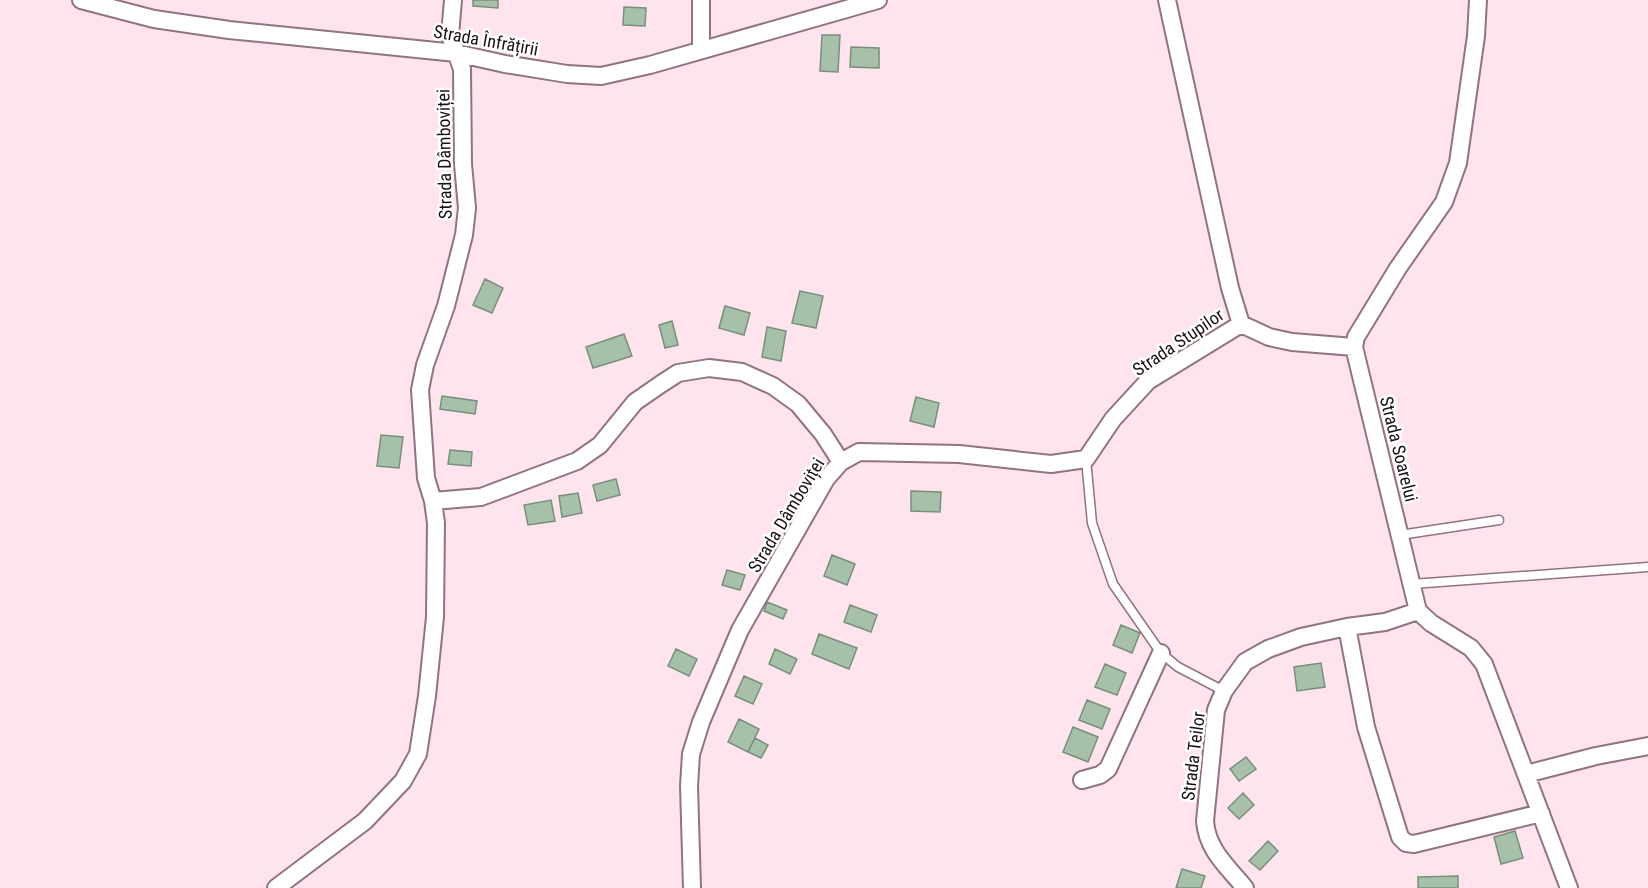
<svg xmlns="http://www.w3.org/2000/svg" width="1648" height="888" font-family="'Roboto Condensed',sans-serif">
<style>
.building{fill:#a7c0aa;stroke:#78907b;stroke-width:1.5}
.lines{fill:none;stroke-linecap:round;stroke-linejoin:round}
.service-casing{stroke:#927380;stroke-width:11}
.minor-casing{stroke:#927380;stroke-width:20}
.service{stroke:#fff;stroke-width:8}
.minor{stroke:#fff;stroke-width:16}
.labels{text-anchor:middle;dominant-baseline:central;stroke-width:5;stroke-linejoin:round;paint-order:stroke}
.street-label{font-size:18px;fill:#1b1014;stroke:#fff}
</style>
<rect width="100%" height="100%" fill="#ffe3ed"/>
<path class="building" d="M473,0h25v8l-25,-2z
M624,7l22,1 -1,18 -22,-1z
M822,35h18l-2,37 -18,-1z
M851,47l28,1v20l-29,-1z
M485,279l18,9 -11,25 -19,-8z
M800,291l23,5 -7,32 -24,-5z
M725,306l25,7 -6,22 -25,-7z
M672,321l6,24 -13,3 -6,-23z
M767,327l19,4 -5,30 -19,-4z
M624,334l8,22 -39,12 -7,-21z
M442,396l35,5 -2,13 -35,-5z
M916,397l23,6 -5,24 -24,-6z
M381,435l22,2 -4,31 -22,-2z
M450,450l22,2 -1,14 -23,-2z
M616,479l4,16 -23,6 -4,-16z
M911,491l30,1 -1,20 -29,-1z
M578,493l4,20 -20,4 -3,-21z
M551,500l4,21 -27,4 -4,-20z
M832,555l23,9 -8,21 -23,-9z
M727,570l18,5 -5,15 -18,-5z
M767,602l20,8 -4,9 -19,-8z
M850,605l27,10 -6,17 -27,-10z
M1121,625l19,8 -8,20 -19,-8z
M819,634l38,14 -8,21 -37,-15z
M676,649l21,10 -8,17 -21,-10z
M775,649l22,10 -7,15 -21,-10z
M1321,663l4,24 -28,4 -3,-24z
M1105,664l21,9 -9,22 -22,-8z
M744,676l18,8 -9,20 -18,-8z
M1087,700l23,9 -8,20 -23,-9z
M739,719l20,10 -11,23 -20,-10z
M1073,727l25,10 -10,25 -25,-10z
M755,738l13,7 -7,13 -13,-6z
M1246,757l10,12 -17,12 -9,-12z
M1243,793l11,12 -15,14 -11,-11z
M1515,831l8,27 -22,6 -7,-27z
M1268,841l10,10 -18,19 -11,-9z
M1182,869l23,7 -4,12h-25z
M1458,876v12h-40v-11z"/>
<g class="lines">
<defs>
<path id="service" d="M1086,459l6,64 21,61 48,69 17,14 46,24
M1400,535l99,-15
M1412,584l236,-17"/>
<path id="minor" d="M81,0l73,19 75,11 227,23 49,11 62,10 34,2 49,-11 228,-65
M701,0v50
M1167,0l63,288 11,36
M1478,0l-2,36 -18,127 -14,39 -46,66 -42,69 -2,10 64,264 13,12 40,25 13,16 85,224
M1241,324l28,13 23,5 62,5
M433,501l48,-4 96,-36 23,-16 35,-43 26,-18 17,-11 31,-5 33,4 31,14 25,18 25,30 18,28
M1347,627l19,100 34,110 6,6 8,1 127,-31
M1526,774l70,-18 52,-10
M1082,780l18,-5 8,-6 53,-116
M276,888l89,-67 38,-40 15,-27 9,-58 8,-79 1,-94 -3,-22 -7,-23 -6,-88 5,-25 21,-59 18,-71 3,-27 -4,-44 -1,-95 -12,-34 3,-35
M692,888l-3,-102 2,-32 10,-32 39,-92 86,-151 15,-17 18,-10 100,2 92,10 35,-5 27,-40 35,-38 93,-57
M1245,888c-17,-21 -38,-38 -40,-67l11,-111 8,-19 21,-29 23,-13 33,-12 46,-10 38,-5 33,-11"/>
</defs>
<use href="#service" class="service-casing"/>
<use href="#minor" class="minor-casing"/>
<use href="#service" class="service"/>
<use href="#minor" class="minor"/>
</g>
<g class="labels">
<g class="street-label">
<text transform="translate(486 40) rotate(10)">Strada Înfrățirii</text>
<text transform="translate(444 154) rotate(-91)">Strada Dâmboviței</text>
<text transform="translate(1178 342) rotate(-34)">Strada Stupilor</text>
<text transform="translate(1399 449) rotate(76)">Strada Soarelui</text>
<text transform="translate(786 515) rotate(-59)">Strada Dâmboviței</text>
<text transform="translate(1193 756) rotate(-83)">Strada Teilor</text>
</g>
</g>
</svg>
